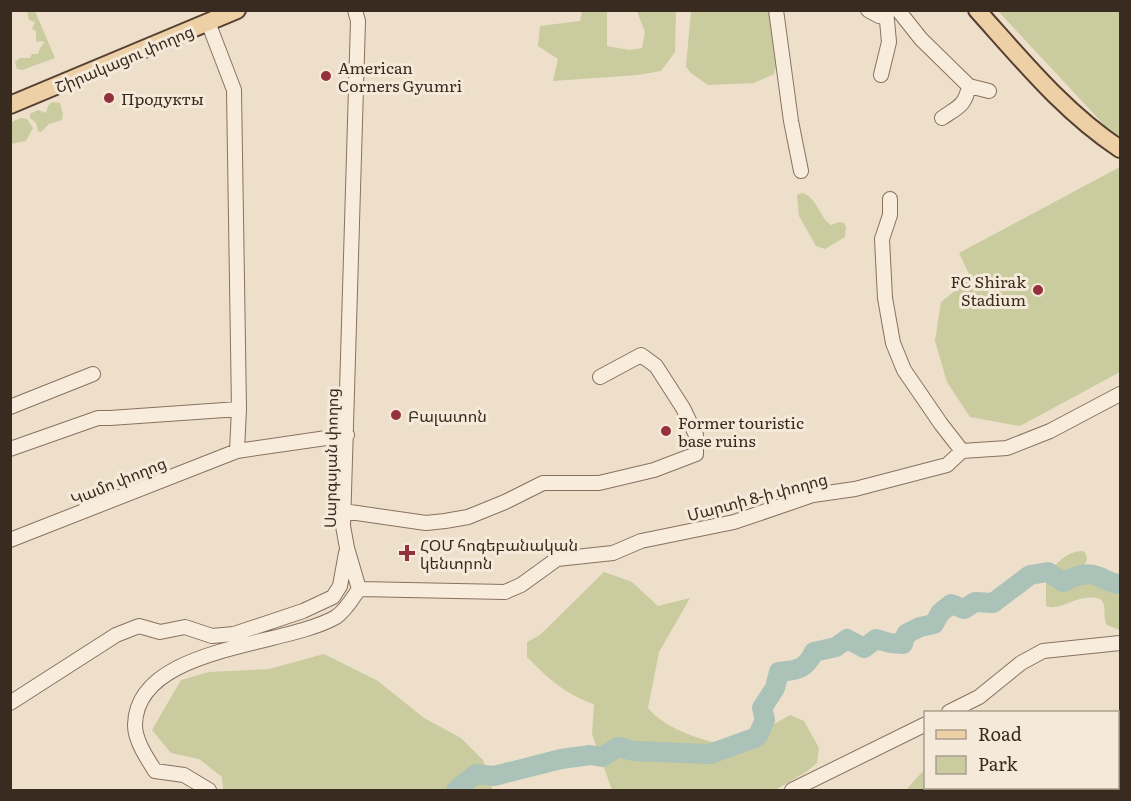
<svg xmlns="http://www.w3.org/2000/svg" width="1131" height="801" font-family="Literata,'Noto Sans Armenian',serif">
<style>
.green{fill:#cacb9e}
.lines{fill:none;stroke-linecap:round;stroke-linejoin:round}
.river{stroke:#aac2b8;stroke-width:20}
.minor-casing{stroke:#89715f;stroke-width:16}
.major-casing{stroke:#574032;stroke-width:20}
.minor{stroke:#f8eddd;stroke-width:14}
.major{stroke:#edd0a5;stroke-width:16}
.poi-dot{fill:#95313c;stroke:#f5ead9;stroke-width:2}
.labels{text-anchor:middle;dominant-baseline:central;stroke-width:6;stroke-linejoin:round;paint-order:stroke}
.street-label{font-size:16px;fill:#3a2b21;stroke:#f5ead9}
.poi-label{font-size:16px;fill:#3a2b21;stroke:#f5ead9;text-anchor:start}
</style>
<rect width="100%" height="100%" fill="#eddfca"/>
<path class="green" d="M27,11h8l20,47 -33,12 -5,-1 -2,-7 5,-4h10l2,-4h6l2,-6 4,-5 -1,-2 -7,1v-11l-4,-2 3,-7 -6,-2z
M607,11v35l22,4 13,-2 3,-16 -8,-21h39l-1,41 -14,19 -23,4 -85,6 5,-22 -20,-13 2,-20 40,-5 2,-10z
M691,11h77l13,37 -7,26 -20,9 -46,2 -17,-12 -5,-6z
M998,11h122v131z
M52,102l8,1 3,11 -1,6 -13,4 -8,8 -3,-1 -2,-8 -6,-5v-4l8,-4 8,3 2,-7z
M21,118l6,1 6,9 -7,13 -15,3v-22z
M1118,168l2,1v203l-100,54 -50,-9 -23,-35 -12,-41 6,-39 30,-24 -12,-25z
M802,193c15,4 17,24 29,32l8,-3 5,1 2,4 -1,10 -20,12 -9,-3 -17,-30 -2,-21z
M1083,551l3,3 1,5 -4,9 4,8 33,9v45l-13,-5c-5,-9 1,-19 -7,-26 -22,-7 -38,13 -54,7v-32c10,-9 21,-24 37,-23z
M604,572l28,10 26,24 32,-8 -31,54 -11,56c20,24 55,31 84,40l58,-33 14,6 15,27 -2,15 -11,9 -31,18h-163l-20,-56 2,-30c-28,-9 -46,-26 -67,-47v-15l13,-7z
M324,654l54,27 46,37 37,20 22,22 10,30h-270l-1,-13 -23,-18 -28,-6 -19,-23 29,-50 28,-8 60,-3z
M925,769l1,19h79l1,2h-100z"/>
<g class="lines">
<path class="river" d="M456,790l20,-16 18,2 67,-17 29,-4 12,2 16,-10 16,4 76,3 47,-17 8,-17 -3,-12 13,-20 4,-16c18,-2 26,-2 35,-20l22,-5 11,-8 17,9 12,-9 14,4 13,1 3,-10 14,-7 14,-3 6,-11 11,-9 13,5 11,-7 18,1 37,-28 18,-3 15,10c11,-5 23,-11 34,-6 9,3 14,8 23,8"/>
<defs>
<path id="minor" d="M776,10l15,111 10,50
M868,10l11,6 6,-6
M898,10l23,29 48,47c-4,20 -11,21 -27,32
M208,22l26,68 5,319 -2,42
M881,75l8,-33 -3,-32
M969,86l20,5
M890,199v16l-8,24 3,59 8,45 11,27 37,54 21,27
M10,407l83,-33
M10,449l88,-31h12l129,-9
M343,511l83,12 19,-2 23,-4 37,-15 38,-19h56l55,-13 42,-16v-19l-13,-27 -27,-42 -15,-11 -41,22
M10,540l227,-89 110,-16
M359,589l146,3 16,-7 36,-26 56,-6 28,-12 93,-19 79,-27 42,-6 92,-24 15,-14 45,-3 43,-17 70,-37
M10,703l106,-68 23,-9 21,6 25,-5 27,9 22,-2 69,-23 30,-14 7,-11 6,-33
M949,712l30,-15 42,-34 22,-12 77,-8
M209,790l-25,-15 -29,-4c-8,-13 -20,-30 -20,-46 1,-79 149,-78 201,-108 10,-7 16,-18 23,-28l-12,-41 -4,-22 15,-505 -3,-11
M792,790l134,-66"/>
<path id="major" d="M977,10c45,50 87,102 143,139
M10,105l227,-95"/>
</defs>
<use href="#minor" class="minor-casing"/>
<use href="#major" class="major-casing"/>
<use href="#minor" class="minor"/>
<use href="#major" class="major"/>
</g>
<g class="poi-dot">
<circle cx="326" cy="76" r="6"/>
<circle cx="109" cy="98" r="6"/>
<circle cx="1038" cy="290" r="6"/>
<circle cx="396" cy="415" r="6"/>
<circle cx="666" cy="431" r="6"/>
<path d="M404 544h6v6h6v6h-6v6h-6v-6h-6v-6h6z"/>
</g>
<g class="labels">
<g class="street-label">
<text transform="translate(124 58) rotate(-23)">Շիրակացու փողոց</text>
<text transform="translate(330 458) rotate(-89)">Սարգսյան փողոց</text>
<text transform="translate(118 480) rotate(-22)">Կամո փողոց</text>
<text transform="translate(757 496) rotate(-15)">Մարտի 8-ի փողոց</text>
</g>
<g class="poi-label">
<text x="338" y="67">American<tspan x="338" dy="18">Corners Gyumri</tspan></text>
<text x="121" y="98">Продукты</text>
<text x="1026" y="281" text-anchor="end">FC Shirak<tspan x="1026" dy="18">Stadium</tspan></text>
<text x="408" y="415">Բալատոն</text>
<text x="678" y="422">Former touristic<tspan x="678" dy="18">base ruins</tspan></text>
<text x="420" y="544">ՀՕՄ հոգեբանական<tspan x="420" dy="18">կենտրոն</tspan></text>
</g>
</g>
<rect width="1131" height="801" fill="none" stroke="#3a2b21" stroke-width="24"/>
<rect x="924" y="711" width="195" height="78" fill="#f5ead9" stroke="#aa9e8f" stroke-width="1.5"/>
<rect x="936" y="730" width="30" height="9" fill="#edd0a5" stroke="#aa9e8f" stroke-width="1.5"/>
<text x="978" y="741" font-size="18" fill="#3a2b21">Road</text>
<rect x="936" y="756" width="30" height="18" fill="#cacb9e" stroke="#aa9e8f" stroke-width="1.5"/>
<text x="978" y="771" font-size="18" fill="#3a2b21">Park</text>
</svg>
